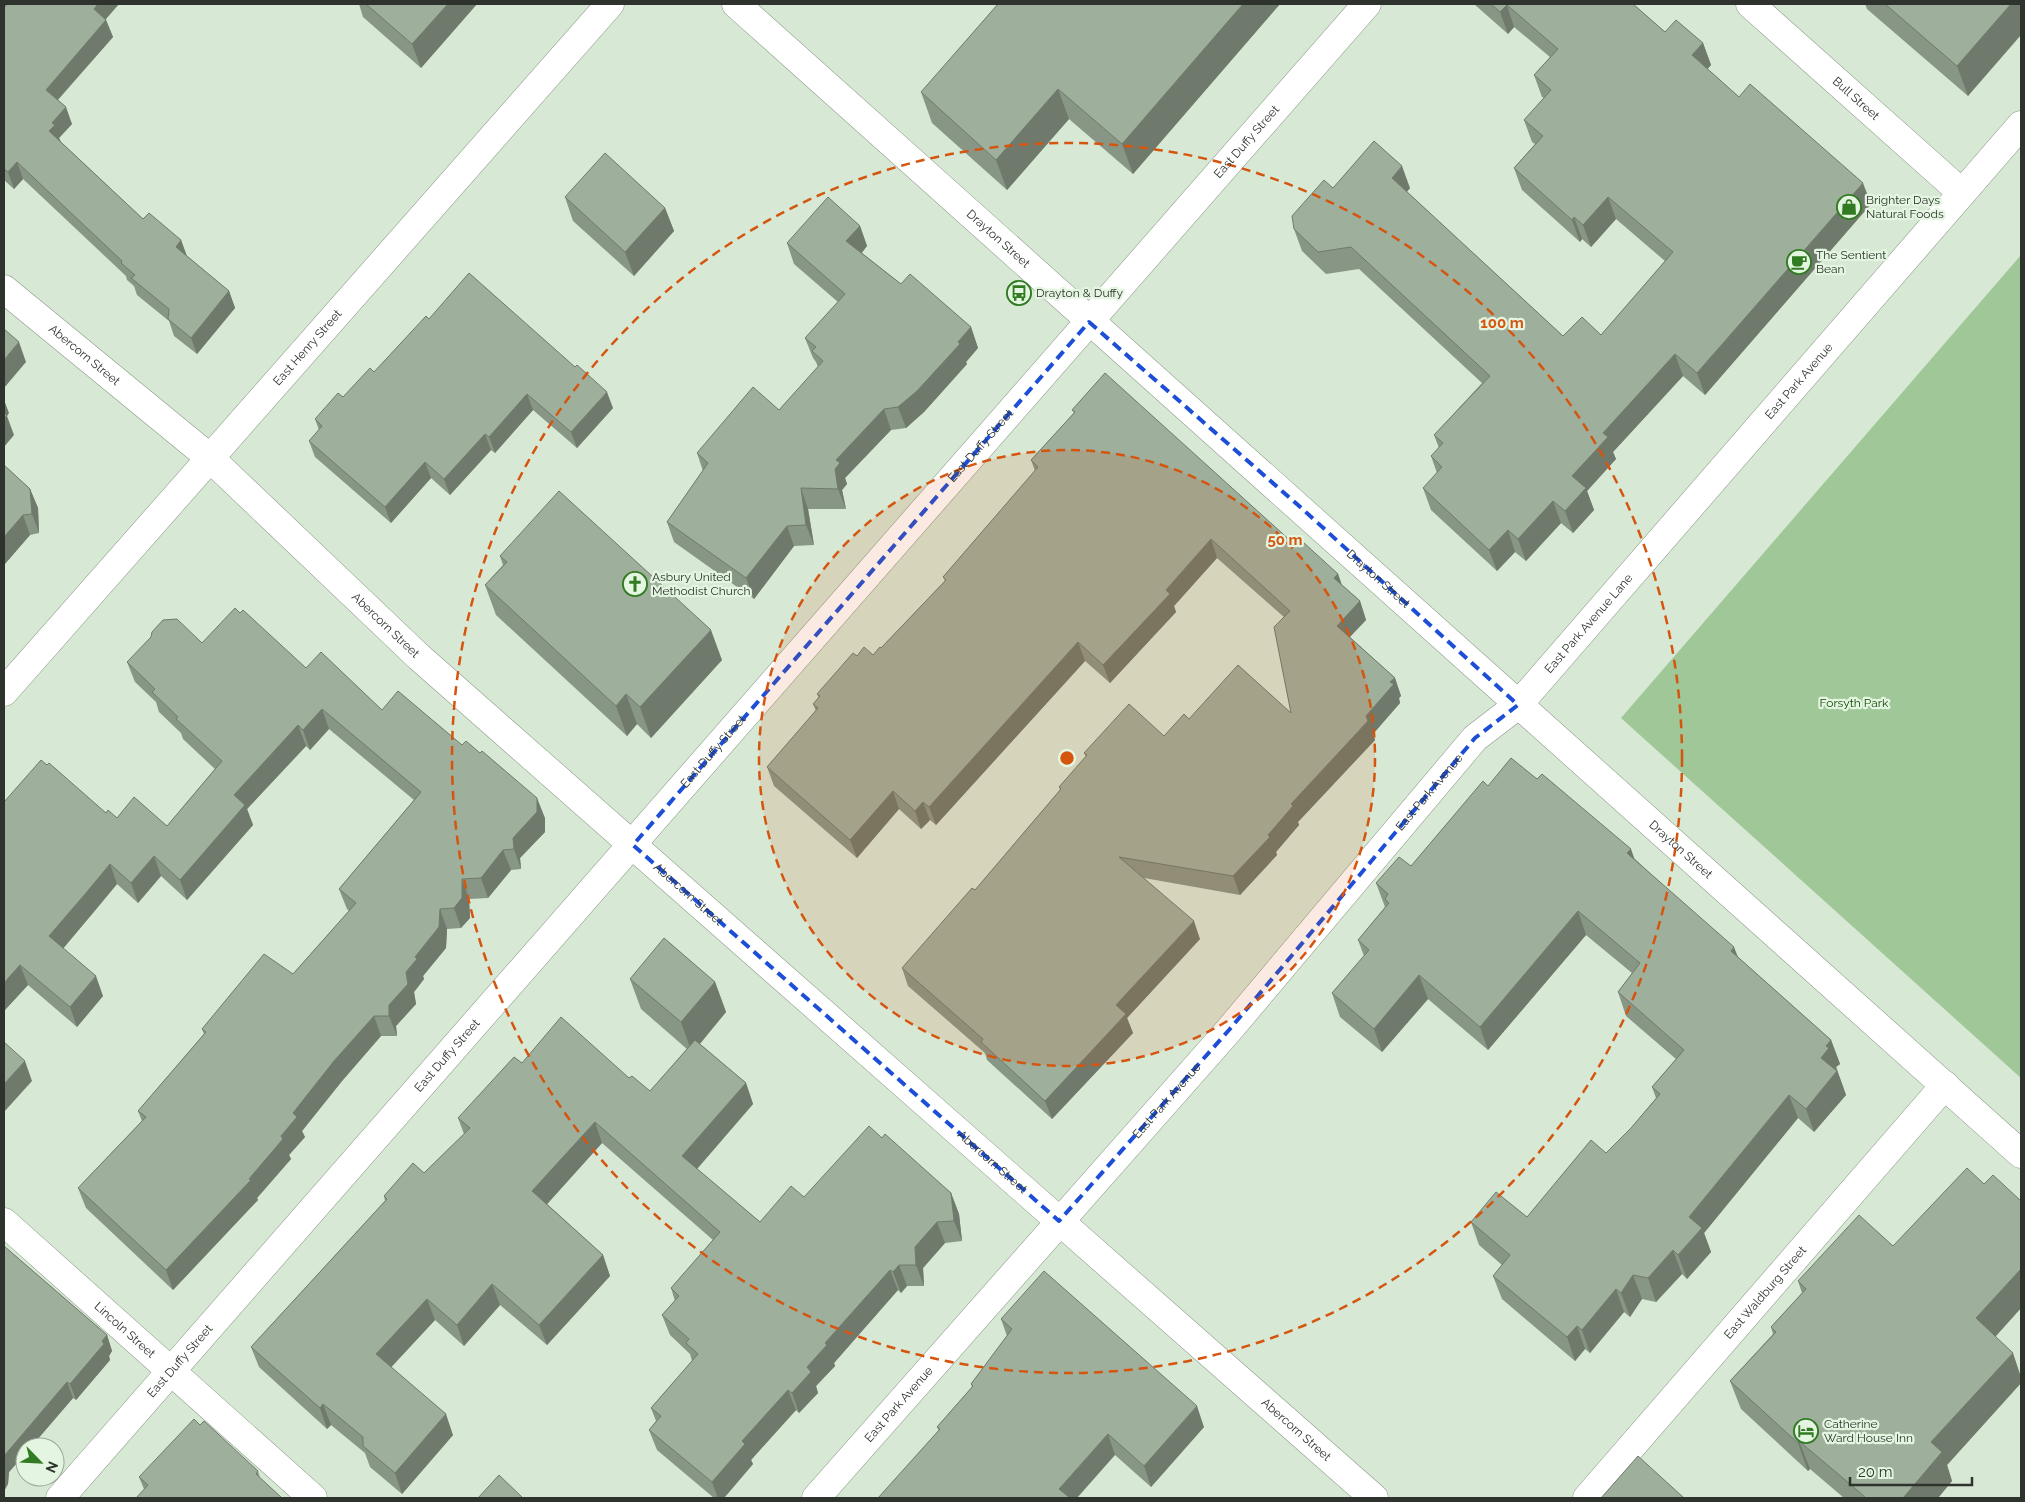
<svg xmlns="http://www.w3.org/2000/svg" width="2025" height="1502" font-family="Raleway,sans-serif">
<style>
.green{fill:#9fc798}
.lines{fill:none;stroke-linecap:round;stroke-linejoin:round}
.street-casing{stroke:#899986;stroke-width:29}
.secondary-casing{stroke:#899986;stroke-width:29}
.street{stroke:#fff;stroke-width:28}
.secondary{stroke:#fff;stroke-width:28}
.wall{fill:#889685}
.shaded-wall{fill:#6f7a6c}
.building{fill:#9eaf9b;stroke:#6f7a6c}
.marked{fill:none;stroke:#1d4ed8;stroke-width:4;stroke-dasharray:10 6;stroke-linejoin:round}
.ring{fill:none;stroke:#d5550f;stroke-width:2.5;stroke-dasharray:9 6}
.labels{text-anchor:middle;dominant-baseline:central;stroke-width:4.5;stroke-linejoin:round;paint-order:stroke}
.street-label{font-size:12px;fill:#2e342d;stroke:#e4f6e1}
.poi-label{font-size:12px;fill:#2e342d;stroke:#e4f6e1;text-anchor:start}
.park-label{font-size:12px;fill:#124805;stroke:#e4f6e1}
.centre{fill:#d5550f;stroke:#e4f6e1;stroke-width:2.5}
.ring-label{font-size:15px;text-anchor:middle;font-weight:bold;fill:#d5550f;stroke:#e4f6e1;stroke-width:4.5;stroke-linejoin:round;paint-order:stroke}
</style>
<rect width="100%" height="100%" fill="#d7e8d4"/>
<path class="green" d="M2021,255v823l-400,-360z"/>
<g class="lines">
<defs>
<g id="street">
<path id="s1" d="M1750,4l212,189"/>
<path id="s2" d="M4,1222l309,276"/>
<path id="s3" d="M60,1498l1307,-1494"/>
<path id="s4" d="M816,1498l413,-468 246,-292 43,-33 503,-580"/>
<path id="s5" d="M1587,1498l358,-413"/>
</g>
<g id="secondary">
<path id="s6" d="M736,4l1285,1150"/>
<path id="s7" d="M4,289l206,169 209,199 955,841"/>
<path id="s8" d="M4,692l606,-688"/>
</g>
</defs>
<use href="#street" class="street-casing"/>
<use href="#secondary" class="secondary-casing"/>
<use href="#street" class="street"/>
<use href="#secondary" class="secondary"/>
</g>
<path class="wall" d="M4,4h115l-14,15 1,1 7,17 -55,63 14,24 -13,14 2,4 82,77 38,21 6,16 42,35 6,17 -38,46 -23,-18 -5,-15 -32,-26 -3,-9 -7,-6 -1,-4 -103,-97 -9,10 -10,-9z
M359,4h118l-56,64 -58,-51z
M1280,4l-147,170 -64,-55 -62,71 -75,-67 -11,-31z
M1474,4h159l32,28 38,11 8,22 -4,4 32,28 132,107 -166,191 -22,-19 -70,76 3,7 -29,32 7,19 -21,23 -12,-10 -35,38 -11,-9 -18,19 -66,-61 -8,-22 14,-15 -6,-17 8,-8 -5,-13 48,-52 -123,-114 -33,5 -24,-23 -8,-22 39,-41h77l-3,4 156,144 38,-1 64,-74 -49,-42 -25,28 -9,-8 -2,3 -58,-52 -8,-22 21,-24 -3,-2 -8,-22 20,-22 -2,-1 -8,-22 16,-18 -36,-30 -6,7z
M1865,4h156l-53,92 -101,-87z
M565,197l100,11 9,23 -40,45 -61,-55z
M860,226l7,20 -5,7 39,31 70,43 7,21 -12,14 1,2 -43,48 -18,16 -15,2 -46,48 2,6 -5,6 4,19h-38l6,36 -20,1 -40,53 -80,-57 -7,-20 36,-51 -6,-18 82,-43 39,-43 -2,-5 -3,-4 -8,-20 33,-36 -44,-38 -7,-21z
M429,319l184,89 -36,40 -44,-38 -38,43 -4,-3 -41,45 -19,-17 -40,45 -76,-66 -6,-16 10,-11 -4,-11 28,-22 31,-25z
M1072,410l222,134 44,30 4,11 18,16 6,19 -16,17 45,41 6,18 -2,2 1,5 -27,31 2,6 -77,82 1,3 -23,27 1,3 -37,40 -96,-17 56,61 -73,79 6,15 -81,86 -65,-59 -2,-7 -77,-67 -6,-18 73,-78 85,-100 -1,-3 27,-30 -2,-4 80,-17 25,-17 102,-6 -7,-96 -67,-59 -43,48 2,6 -66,71 -25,-22 -149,164 -6,-5 -9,9 -22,-20 -42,49 -83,-72 -7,-19 49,-56 -3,-7 6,-6 -2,-4 40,-38 16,-1 8,-7 64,-67 -2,-4 92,-106 -4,-11 43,-47z
M4,465l26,24 8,19 1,25 -9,2 -26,30z
M500,556l222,104 -71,78 -14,-14 -10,12 -131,-121 -11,-30 18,-20z
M202,643l104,25 76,42 163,108v14l-25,26 1,11 -10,1 -23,28 -19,1 1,19 -9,10 -14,1 -1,19 -23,28 1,3 -10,13 2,12 -20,22 1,10h-16l-39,45 -40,50 3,6 -16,18 2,4 -34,39 1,2 -85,90 -87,-82 -8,-20 64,-67 -4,-10 66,-77 -2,-5 91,-55 56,-63 -2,-2 -8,-20 75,-89 -85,-71 -19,21 -4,-4 -59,63 6,16 -66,75 -26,-24 -23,27 -21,-19 -24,29 -30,35 40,48 -26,31 -49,-42 -24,26v-209l102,11 11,5 50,8 48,-57 -32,-30 -2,-6 -22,-21 -3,-10 -21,-20 -8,-20z
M1537,779l98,80 103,98 93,83 9,24 -4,3 10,28 -32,37 -16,-14 -94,115 7,19 -24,27 -5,-5 -26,28 -14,-3 -12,18 -6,-5 -34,41 -5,-4 -10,12 -73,-62 -9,-23 9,-11 -23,-20 -8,-23 56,-5 79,-64 25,-25 25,-30 -4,-11 24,-28 -50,-43 -8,-24 14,-19 -46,-38 -98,115 -60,-51 -46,53 -42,-35 -8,-24 32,-37 -6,-16 27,-33 -9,-24 35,-17 77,-80z
M630,979l85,3 11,30 -26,32 46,39 7,21 -56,65 63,53 44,-25 78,-59 69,55 8,21 3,27 -17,2 -22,25 1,18h-17l-6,7 -3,-3 -64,73 1,3 -19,20 2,7 -19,20 -3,-3 -45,50 2,4 -29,34h-10l-57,-48 -8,-20 7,-9 -5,-13 41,-47 -2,-7 -20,-19 -8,-20 13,-14 -4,-13 42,-48 -111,-97 -55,61 56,51 7,21 -63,69 -47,-40 -36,41 -29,-26 -44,47 62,68 -51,59 -32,-27 -5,-14 -34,-28 -4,4 -68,-62 -8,-20 134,-146 -1,-5 40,-23 40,-39 -6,-16 64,-55 107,15 21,13 37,-42 -46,-40z
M1984,1184l37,17v107l-26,29 26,40v6l-74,82 5,16 -14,17h-94l-34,-29 -2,2 -67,-62 -11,-28 43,-47 -2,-7 31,-34 -4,-12 95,-35z
M4,1246l103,89 5,16 -3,5 1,4 -34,40 -3,-2 -64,74 -1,12 -4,7z
M1001,1319l203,108 -53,60 -36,-32 -176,-24 -2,-4 35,-40 -1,-3 36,-48z
M200,1425l58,46 2,7 -116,11 -5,-12z"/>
<path class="shaded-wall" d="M98,4h21l-19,22 -6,-17z
M448,4h29l-56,64 -9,-24z
M1243,4h37l-147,170 -11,-30z
M2011,4h10v31l-53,61 -11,-30z
M1507,5l7,22 -6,7 -8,-22z
M106,20l7,17 -61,69 -6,-16z
M1703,43l8,22 -11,12 -8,-22z
M1058,89l11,30 -62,71 -11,-30z
M66,107l6,17 -13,14 2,4 -12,-11 3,-8z
M17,162l6,17 -9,10 -6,-17z
M1402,166l8,22 -10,11 -8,-21z
M1863,183l8,21 -166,191 -8,-22z
M1608,197l8,22 -25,28 -8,-22z
M665,208l9,23 -40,45 -9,-24z
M1574,217l8,22 -2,3 -8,-22z
M860,226l7,20 -13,15 -8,-20z
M181,240l6,17 -11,-10z
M229,291l6,17 -38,46 -6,-16z
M971,327l7,21 -12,14 1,2 -43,48 -18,16 -8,-21 60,-65z
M19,342l7,20 -22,26v-28z
M1675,354l8,22 -70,76 3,7 -29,32 7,19 -21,23 -8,-22 7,-35 31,-43z
M607,392l6,16 -36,40 -6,-16z
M527,394l6,16 -38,43 -6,-16z
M4,400l5,13 -2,3 7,19 -10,12z
M884,409l7,21 -46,48 2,6 -5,6 4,19 -8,-20 -3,-20 1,-9z
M485,434l6,16 -41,45 -6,-16z
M425,462l6,16 -40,45 -6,-16z
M801,488l7,21 6,36 -8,-20z
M30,489l8,19 1,25 -7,-19z
M1553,501l8,22 -35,38 -8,-22z
M23,515l7,20 -26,30v-28z
M787,526l7,20 -40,53 -8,-21z
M1508,530l7,22 -18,19 -8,-21z
M1211,539l6,19 -43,48 2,6 -66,71 -7,-18 63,-75z
M1338,574l6,18 -10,-14z
M1360,601l6,19 -23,24 -6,-18z
M711,630l11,30 -71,78 -11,-31z
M1078,642l7,19 -149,164 -7,-18z
M1395,678l6,18 -2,2 1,5 -27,31 2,6 -77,82 1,3 -23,27 1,3 -37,40 -7,-19 58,-72 75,-88 24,-34z
M626,694l11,30 -10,12 -11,-30z
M322,709l7,20 -19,21 -7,-20z
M298,725l8,21 -59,63 6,16 -66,75 -7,-20 54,-85z
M893,791l6,18 -42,49 -7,-18z
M537,798l8,20v14l-25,26 1,11 -7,-20 -1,-11z
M923,802l7,18 -9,9 -6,-18z
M1631,849l8,23 -12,-19z
M503,850l8,20 -23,28 -7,-20z
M154,856l7,20 -23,27 -7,-20z
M110,864l7,20 -60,72 -8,-20z
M462,879l7,20 1,19 -9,10 -7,-20z
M440,909l7,20 -1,19 -23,28 1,3 -10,13 2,12 -20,22 1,10 -8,-20v-11z
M1578,911l8,24 -98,115 -8,-23z
M1194,921l6,18 -73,79 6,15 -81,86 -7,-18 71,-96z
M1734,947l9,23 -12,-19z
M20,965l8,20 -24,26v-28z
M1419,975l9,24 -46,53 -8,-23z
M96,976l7,20 -26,31 -7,-20z
M715,982l11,30 -34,41 -11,-31z
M374,1016l7,20 -39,45 -40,50 3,6 -16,18 2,4 -34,39 1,2 -85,90 -7,-20 83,-91 44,-66 41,-52z
M1831,1040l9,24 -4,3 10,28 -32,37 -8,-23 15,-51 5,-12z
M25,1061l7,20 -28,31v-28z
M746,1083l7,21 -63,73 -8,-21z
M1789,1095l9,23 -94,115 7,19 -24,27 -9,-24 11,-38z
M595,1122l7,21 -62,69 -8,-21z
M951,1193l8,21 3,27 -8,-20z
M937,1222l8,21 -22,25 1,18 -8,-21 -1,-18z
M1673,1250l9,24 -26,28 -8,-24z
M603,1255l7,21 -63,69 -8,-20z
M899,1265l8,21 -6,7 -8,-21z
M2021,1269v39l-35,39 -10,-29z
M890,1270l8,20 -64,73 1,3 -19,20 2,7 -19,20 -7,-20 15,-26 18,-24z
M1633,1275l9,24 -12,18 -9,-24z
M492,1284l8,21 -36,41 -7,-21z
M1616,1289l8,23 -34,41 -8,-23z
M427,1299l8,21 -51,55 -8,-21z
M1577,1326l8,23 -10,12 -8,-24z
M107,1335l5,16 -3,5 1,4 -34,40 -6,-16z
M2013,1353l8,24v6l-74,82 5,16 -14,17h-35l28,-56z
M67,1382l6,16 -42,49h-6v7l-16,18 -1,12 -4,7v-35z
M788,1390l8,20 -45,50 2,4 -29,34h-6l-6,-16 30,-41z
M323,1404l8,21 -4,4 -7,-21z
M1197,1406l7,21 -53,60 -7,-21z
M446,1414l7,21 -51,59 -7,-21z
M1108,1434l7,21 -38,43h-15l-3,-9z
M1799,1441l11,28 -2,2 -10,-28z"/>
<path class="building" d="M7,4h91l-4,5 12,11 -60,70 20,17 -14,16 3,2 -6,6 94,88 6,-6 32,27 -5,7 53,44 -38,47 -23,-19 1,-10 -38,-31 4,-3 -14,-12 1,-2 -105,-99 -9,10 -4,-3v-161z
M366,4h82l-36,40z
M998,4h245l-121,140 -64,-55 -62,71 -75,-68z
M1491,4h142l32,28 11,-12 27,23 -11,12 47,42 11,-13 113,99 -166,190 -22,-19 -72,79 5,4 -36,39 14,12 -21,23 -12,-10 -35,38 -10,-9 -19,20 -66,-62 19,-21 -11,-11 12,-13 -9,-8 56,-59 -139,-129 -33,5 -24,-23 -2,-13 32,-36 9,8 41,-47 28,25 -10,12 171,158 19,-19 19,18 72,-83 -65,-55 -25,28 -9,-8 -2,3 -58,-52 29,-32 -19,-16 27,-30 -17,-15 24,-26 -51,-44 -7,7z
M1885,4h126l-54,62z
M605,153l60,55 -40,44 -60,-55z
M828,197l32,29 -14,15 55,43 9,-10 61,53 -13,15 2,2 -43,47 -19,16 -14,2 -48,51 4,3 -5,6 3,20 -37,-1 5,37 -19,1 -41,52 -79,-56 41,-59 -11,-10 56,-66 26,23 44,-49 -11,-10 4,-4 -11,-9 40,-44 -58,-51z
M469,273l106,94 2,-2 30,27 -36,40 -44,-38 -38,43 -4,-3 -41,45 -19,-17 -40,45 -76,-66 13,-15 -7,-7 23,-26 5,4 27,-29 4,4 52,-56 3,3z
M4,329l15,13 -15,18z
M1105,373l189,171 9,-2 35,32 -4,4 26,23 -23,25 58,52 -5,4 4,2 -28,32 2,5 -77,83 2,2 -25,29 2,2 -37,39 -114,-19 75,64 -78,84 10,9 -81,87 -64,-59 2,-3 -81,-71 70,-80 3,2 86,-101 -2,-2 28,-32 -3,-2 45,-49 35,32 20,-22 5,5 49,-54 53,48 -17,-86 16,-16 -79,-72 -45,51 4,4 -67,71 -25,-23 -149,165 -6,-5 -8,9 -22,-20 -43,49 -83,-73 51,-59 -5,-4 7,-8 -3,-2 36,-41 4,3 7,-9 9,8 7,-8 1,1 65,-68 -3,-3 95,-110 -7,-7 44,-48 -3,-2z
M4,413l3,2 -3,4z
M4,465l26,24 2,25 -9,1 -19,22z
M559,491l152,139 -71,77 -14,-13 -10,12 -131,-121 22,-23 -7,-6z
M235,608l5,5 3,-3 63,58 15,-16 61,58 16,-19 64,54 4,-4 14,12 2,-2 55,47v14l-24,26 1,11 -11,1 -22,28 -19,1v19l-8,10 -14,1 -1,18 -24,30 2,2 -11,13 2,12 -19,21v11h-15l-40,45 -41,52 4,4 -16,19 2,3 -34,40 2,1 -85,90 -88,-82 68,-71 -8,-6 68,-79 -4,-3 62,-75 29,20 63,-71 -17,-14 82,-97 -99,-83 -19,21 -5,-5 -64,70 11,10 -65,75 -26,-24 -23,27 -21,-19 -24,29 -37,43 47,40 -26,31 -50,-42 -16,18v-181l37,-42 6,5 2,-2 57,50 2,-3 9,8 17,-21 33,29 55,-65 -46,-42 2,-2 -26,-25 3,-3 -28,-27 24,-25 1,-5 11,-12 14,-1 25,24z
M1511,758l26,21 5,-5 89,75 -4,4 107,94 -3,4 100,89 -5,6 3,2 -8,10 16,13 -31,38 -17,-14 -100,122 13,11 -24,27 -5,-5 -25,28 -15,-3 -12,18 -5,-4 -34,41 -5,-4 -10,11 -74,-61 17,-21 -39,-33 25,-30 31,25 64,-77 15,13 25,-25 29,-34 -8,-7 32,-37 -66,-58 22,-29 -62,-52 -98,116 -61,-52 -45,54 -42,-36 37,-43 -11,-10 31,-37 -4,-4 3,-5 -12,-11 23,-26 12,9 72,-85 5,5z
M664,938l51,44 -34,40 -51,-43z
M561,1017l68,61 3,-2 18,15 45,-51 51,43 -64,73 78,66 31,-36 13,11 65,-71 13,12 3,-4 66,59 3,28 -17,1 -22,25 1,18h-17l-6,7 -3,-2 -65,73 2,2 -20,22 4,5 -19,21 -4,-3 -46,51 3,3 -33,38 -63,-52 12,-14 -10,-8 47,-54 -12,-11 3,-4 -27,-24 17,-19 -8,-8 49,-56 -125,-110 -63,69 71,64 -64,70 -47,-41 -35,41 -30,-26 -51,55 70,60 -51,59 -32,-27v-9l-40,-33 -3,4 -69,-61 136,-148 -3,-3 29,-33 11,10 46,-45 -12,-10 56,-61 8,6z
M4,1042l21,19 -21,23z
M1967,1168l17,16 9,-9 28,26v68l-45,49 37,35 -82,89 11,10 -39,46h-37l-16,-14 -51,-43 -1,2 -68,-62 46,-49 -5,-5 35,-38 -8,-8 61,-66 34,31z
M4,1246l103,89 -5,6 2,3 -34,40 -3,-2 -63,74z
M1044,1271l153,135 -53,60 -36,-32 -49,55 11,9h-192l62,-69 -3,-2 36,-41 -2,-2 41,-55 -11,-10z
M194,1419l6,6 4,-4 54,50 -2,3 26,24h-146l12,-13 -9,-8z
M1638,1456l46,42h-83z
M499,1475l24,23h-45z"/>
<path class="marked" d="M1089,322l209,183 220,200 -43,33 -246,292 -170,191 -426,-376z"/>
<circle cx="1067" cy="758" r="308" fill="#d5550f" fill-opacity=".12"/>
<g class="ring">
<circle cx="1067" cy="758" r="308"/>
<circle cx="1067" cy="758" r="615"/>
</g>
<defs>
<symbol id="shop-ring" viewBox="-11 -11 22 22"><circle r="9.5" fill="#e4f6e1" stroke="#317b22" stroke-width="1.5"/><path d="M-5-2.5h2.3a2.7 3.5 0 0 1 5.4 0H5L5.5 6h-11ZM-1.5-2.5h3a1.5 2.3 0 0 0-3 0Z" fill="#317b22"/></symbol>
<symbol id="cafe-ring" viewBox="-11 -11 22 22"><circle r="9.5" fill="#e4f6e1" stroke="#317b22" stroke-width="1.5"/><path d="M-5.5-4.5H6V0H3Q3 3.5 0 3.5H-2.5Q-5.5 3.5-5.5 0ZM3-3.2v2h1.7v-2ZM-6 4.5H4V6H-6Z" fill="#317b22"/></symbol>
<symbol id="bus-ring" viewBox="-11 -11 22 22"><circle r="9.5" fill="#e4f6e1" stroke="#317b22" stroke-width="1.5"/><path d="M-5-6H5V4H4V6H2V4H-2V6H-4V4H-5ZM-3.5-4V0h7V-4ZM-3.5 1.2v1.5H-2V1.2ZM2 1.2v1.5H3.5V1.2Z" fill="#317b22"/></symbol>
<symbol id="church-ring" viewBox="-11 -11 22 22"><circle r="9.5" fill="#e4f6e1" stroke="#317b22" stroke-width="1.5"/><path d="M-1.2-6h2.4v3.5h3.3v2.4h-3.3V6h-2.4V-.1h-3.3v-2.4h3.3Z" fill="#317b22"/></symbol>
<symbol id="hotel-ring" viewBox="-11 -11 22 22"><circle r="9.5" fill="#e4f6e1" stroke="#317b22" stroke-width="1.5"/><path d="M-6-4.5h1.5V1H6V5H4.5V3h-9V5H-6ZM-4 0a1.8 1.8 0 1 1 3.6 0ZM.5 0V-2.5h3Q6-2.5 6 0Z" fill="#317b22"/></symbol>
</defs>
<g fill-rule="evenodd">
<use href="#shop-ring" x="1835" y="193" width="28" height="28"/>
<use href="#cafe-ring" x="1785" y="248" width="28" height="28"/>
<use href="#bus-ring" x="1005" y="279" width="28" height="28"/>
<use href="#church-ring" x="621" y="570" width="28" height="28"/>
<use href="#hotel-ring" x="1792" y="1417" width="28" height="28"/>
</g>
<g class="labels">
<g class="street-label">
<text stroke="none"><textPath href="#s1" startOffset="142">Bull Street</textPath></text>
<text stroke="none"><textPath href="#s3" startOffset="1802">East Duffy Street</textPath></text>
<text stroke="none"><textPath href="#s6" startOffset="352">Drayton Street</textPath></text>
<text stroke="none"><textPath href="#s8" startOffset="459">East Henry Street</textPath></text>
<text stroke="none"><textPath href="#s7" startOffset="104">Abercorn Street</textPath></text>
<text stroke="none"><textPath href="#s4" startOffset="1489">East Park Avenue</textPath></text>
<text stroke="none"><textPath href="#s3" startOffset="1398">East Duffy Street</textPath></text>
<text stroke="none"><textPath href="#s6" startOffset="862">Drayton Street</textPath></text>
<text stroke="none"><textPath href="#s7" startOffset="509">Abercorn Street</textPath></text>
<text stroke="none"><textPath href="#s4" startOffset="1168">East Park Avenue Lane</textPath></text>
<text stroke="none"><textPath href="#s3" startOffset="992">East Duffy Street</textPath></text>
<text stroke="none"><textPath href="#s4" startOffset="935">East Park Avenue</textPath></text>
<text stroke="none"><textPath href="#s6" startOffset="1268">Drayton Street</textPath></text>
<text stroke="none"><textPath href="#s7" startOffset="914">Abercorn Street</textPath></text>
<text stroke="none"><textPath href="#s3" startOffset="588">East Duffy Street</textPath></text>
<text stroke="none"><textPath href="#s4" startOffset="530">East Park Avenue</textPath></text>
<text stroke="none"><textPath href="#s7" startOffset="1319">Abercorn Street</textPath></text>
<text stroke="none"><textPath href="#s5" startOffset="272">East Waldburg Street</textPath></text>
<text stroke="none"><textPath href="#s2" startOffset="162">Lincoln Street</textPath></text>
<text stroke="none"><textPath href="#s3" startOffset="182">East Duffy Street</textPath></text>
<text stroke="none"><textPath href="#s4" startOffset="125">East Park Avenue</textPath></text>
<text stroke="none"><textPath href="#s7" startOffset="1724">Abercorn Street</textPath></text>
</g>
<g class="poi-label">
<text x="1866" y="200">Brighter Days<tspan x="1866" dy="14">Natural Foods</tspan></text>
<text x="1816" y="255">The Sentient<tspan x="1816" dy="14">Bean</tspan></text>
<text x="1036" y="293">Drayton &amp; Duffy</text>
<text x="652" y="577">Asbury United<tspan x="652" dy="14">Methodist Church</tspan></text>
<text x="1824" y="1424">Catherine<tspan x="1824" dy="14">Ward House Inn</tspan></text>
</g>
<g class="park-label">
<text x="1854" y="703">Forsyth Park</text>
</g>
</g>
<circle cx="1067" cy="758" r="8" class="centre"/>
<g class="ring-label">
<text x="1502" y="328">100 m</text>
<text x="1285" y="545">50 m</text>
</g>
<rect width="2025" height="1502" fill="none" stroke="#2e342d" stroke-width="10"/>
<g transform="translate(40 1462) rotate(114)"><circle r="24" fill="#e4f6e1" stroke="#9ba899"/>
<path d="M0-4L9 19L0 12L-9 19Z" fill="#317b22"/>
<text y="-8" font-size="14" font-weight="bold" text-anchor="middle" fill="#2e342d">N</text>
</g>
<path d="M1850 1477v8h122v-8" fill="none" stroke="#2e342d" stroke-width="2.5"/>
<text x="1858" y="1477" font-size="15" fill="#2e342d" stroke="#e4f6e1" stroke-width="4" paint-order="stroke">20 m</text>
</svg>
